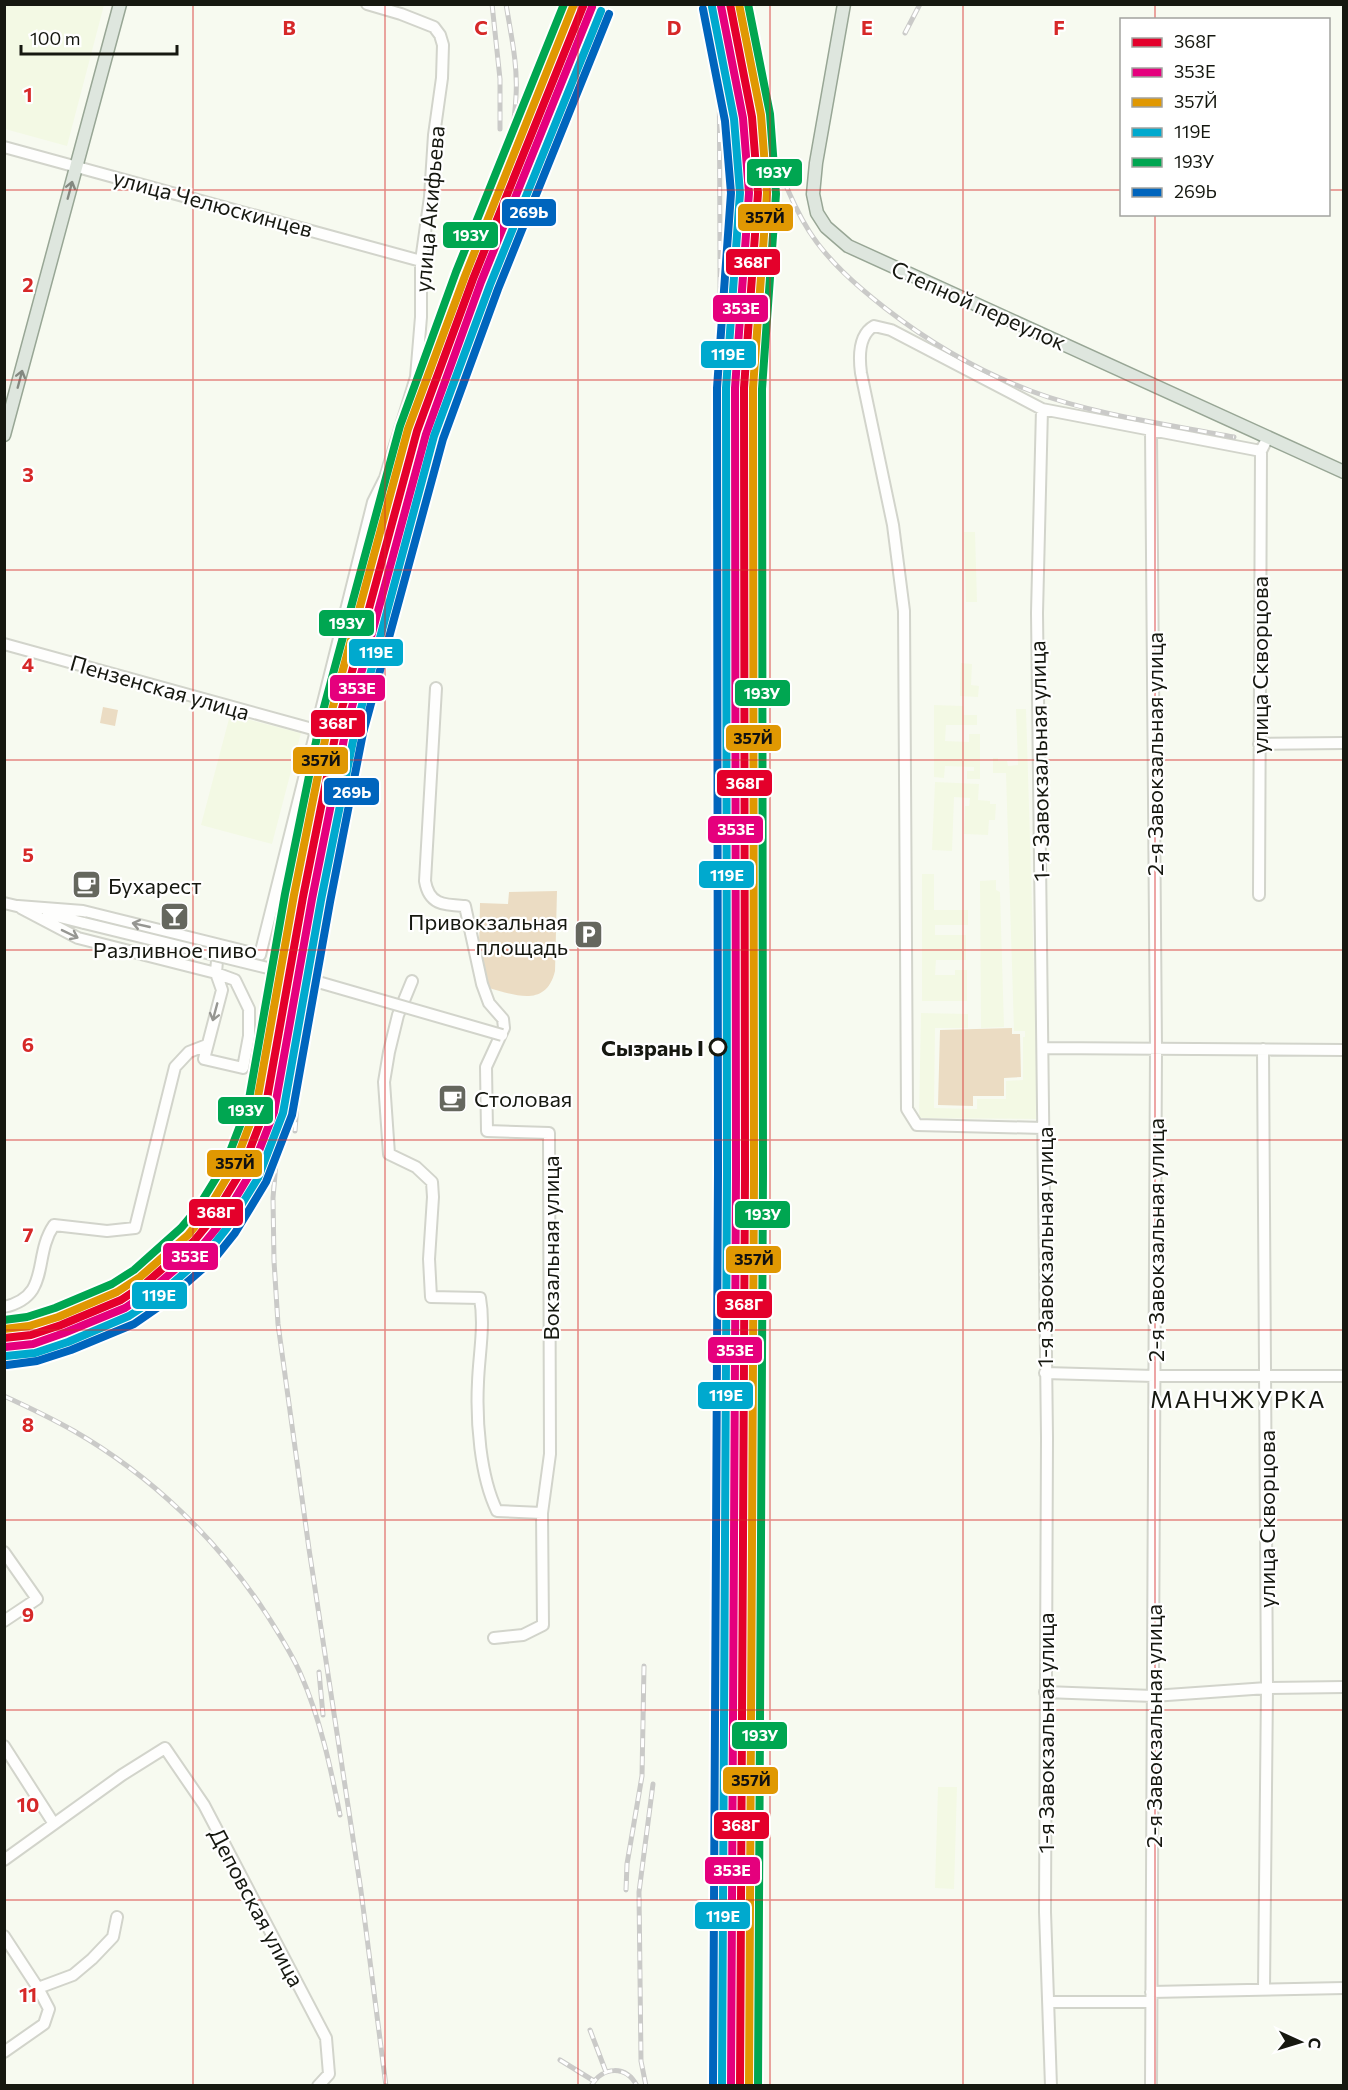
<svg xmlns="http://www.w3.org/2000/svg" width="1348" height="2090" font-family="Commissioner,sans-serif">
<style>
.built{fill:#f3f9e4}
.green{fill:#ebdcc3}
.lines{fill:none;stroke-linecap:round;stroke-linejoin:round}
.minor-casing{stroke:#d2d4cb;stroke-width:14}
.major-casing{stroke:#98a695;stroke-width:15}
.minor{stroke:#fefefd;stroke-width:10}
.major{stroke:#dee6de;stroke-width:12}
.rail-casing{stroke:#cacac8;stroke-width:5}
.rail{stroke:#fff;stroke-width:3;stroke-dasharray:9;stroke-linecap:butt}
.minor-bridge-casing{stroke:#d2d4cb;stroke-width:14;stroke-linecap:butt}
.minor-bridge{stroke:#fefefd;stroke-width:10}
.rail-1-casing{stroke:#fff;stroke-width:12}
.rail-2-casing{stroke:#fff;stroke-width:12}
.rail-3-casing{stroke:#fff;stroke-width:12}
.rail-4-casing{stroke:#fff;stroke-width:12}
.rail-5-casing{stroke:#fff;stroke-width:12}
.rail-6-casing{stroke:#fff;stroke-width:12}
.rail-1{stroke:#e4002b;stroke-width:8}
.rail-2{stroke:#e5007d;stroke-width:8}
.rail-3{stroke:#e09802;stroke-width:8}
.rail-4{stroke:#00a9ce;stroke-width:8}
.rail-5{stroke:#00a651;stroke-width:8}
.rail-6{stroke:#0065bd;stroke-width:8}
.oneway{stroke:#848981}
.oneway2{stroke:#969692}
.grid{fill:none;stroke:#d62828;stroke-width:1.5;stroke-opacity:0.55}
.stop-dot{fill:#fff;stroke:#161810;stroke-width:3}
.labels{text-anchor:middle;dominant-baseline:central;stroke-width:4.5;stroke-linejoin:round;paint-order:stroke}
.street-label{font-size:22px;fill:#161810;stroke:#fff}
.poi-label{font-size:22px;fill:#161810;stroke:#fff;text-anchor:start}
.stop-label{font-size:22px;font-weight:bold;fill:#161810;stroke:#fff;text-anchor:end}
.neighbourhood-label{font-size:24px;letter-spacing:1.5px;fill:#161810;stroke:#fff}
.grid-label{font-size:20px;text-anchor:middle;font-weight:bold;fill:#d62828;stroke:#fff;stroke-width:4.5;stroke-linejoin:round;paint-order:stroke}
.line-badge{stroke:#fff;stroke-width:2}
.badge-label{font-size:16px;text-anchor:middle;font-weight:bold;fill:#fff}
.pale-badge-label{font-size:16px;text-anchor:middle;font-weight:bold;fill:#111}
</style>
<rect width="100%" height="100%" fill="#f7faf0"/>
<path class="built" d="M4,5h100l-37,141 -62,-17z
M964,532h11l2,70h-11z
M961,663l11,1 -1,21 8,1 -1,11 -18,-1z
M934,705l29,1 1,9h13v10h-31l-1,16 24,1v-8h11v45h-13v-8h7v-4l-29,-1 -1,12 -10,-1z
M1016,709h10l10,328v82l-117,-1 2,-105 47,1v14h-33l-1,80 43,1v-10h29v-18l17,-1v-43h2v-6h-11l-8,-258h-13v-15h5v3h9l1,5 10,-1z
M230,715l71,18 -29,111 -71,-19z
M935,782l44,2 -1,16 12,1v3h6l-1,16h-6l-1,15 -24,-1 1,-28h4l1,-8 -16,-1 -2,54 -20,-1z
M922,874h12v36h34v15h-33v10h31v25h-30l-1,15h20v-5h12v31h-45z
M996,880v10l4,2 4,135 -23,1 -1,-147z
M938,1787h19l-3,102 -19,-1z"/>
<path class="green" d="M103,707l15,3 -3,16 -15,-3z
M557,891l-2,80c-9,37 -40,24 -66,17l-10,-40 1,-45 28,1 1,-12z
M1012,1028v6h8l1,43 -17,1v18h-31v10l-35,-1 2,-75z"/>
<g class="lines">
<defs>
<path id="minor" d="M4,147l417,114
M1042,409l-5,204 10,824 -2,475 6,174
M4,644l312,86
M436,688l-11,193c4,24 19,24 40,25l17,78 7,19 14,16 1,9 -18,39 1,64 62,2 1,321 -8,59 1,112 -20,10 -29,3
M1259,744l85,-1
M1259,895l2,-444 7,-14
M4,903l21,5
M18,906l65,5 177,44 113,-453 12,-24 31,-101 5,-60v-56l9,-64 4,-62 8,-57 1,-33 -3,-10 -6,-8 -33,-13 -34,-10
M21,908l57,30 138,35 6,17 -18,69 39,9 6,-32v-27l-14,-29 -19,-7 2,-25
M48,914l36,9
M412,981l-14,34 -9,37 -5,30 5,72 27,13 16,15 1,15 -4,62 2,38 49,1c5,28 -1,56 -2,84 -2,39 2,94 19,129l45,2
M1043,1048l301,2
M1263,1049l4,639 -3,301
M1043,1128l-126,-3 -10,-16 -3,-498 -11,-86 -32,-152c-2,-15 -3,-38 13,-47l17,4 151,79 219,42
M4,1307c48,-11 28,-50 50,-82l53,6 28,-3 40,-161 14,-15 18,-7
M1045,1373l109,3h190
M4,1552l33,47 -33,22
M1045,1692l108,4 114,-8 77,-1
M4,1746l50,78
M4,1860l118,-85 43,-27 39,57 122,233 3,36 -11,12
M4,1936l34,52 11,21 -5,15 -40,28
M38,1988l35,-13 19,-16 21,-22 4,-20
M1151,1992l193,-4
M1048,2002h103
M1151,2086l5,-1037 -5,-618"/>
<path id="major" d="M844,4l-28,159 -3,31 4,19 9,14 22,19 496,226
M4,435l116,-431"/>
</defs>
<use href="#minor" class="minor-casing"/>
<use href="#major" class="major-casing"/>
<use href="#minor" class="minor"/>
<use href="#major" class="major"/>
<defs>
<path id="rail" d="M492,4l8,75v50
M905,33l15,-29
M727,71c16,105 15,211 17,317
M751,79c17,51 29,106 58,152 19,30 48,55 76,77 45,35 93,63 146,83 64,24 135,33 203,46
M473,279c17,-59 40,-121 43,-183 2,-31 -5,-61 -10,-92
M726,774l2,24
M303,897l129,-482 23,-64 137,-347
M294,949l-21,249 1,63 4,63 31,225 52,342 25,195
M295,1131l13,-177 15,-79 29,-108
M4,1396c24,11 47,22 70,35 78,45 144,109 193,184 12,19 25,39 34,60 19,43 30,94 39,140
M319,1672l4,43
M733,1780v306
M626,1890l1,-26 15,-88 2,-110
M590,2030l16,42
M560,2060l34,21
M591,2086c12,-20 35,-21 46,0
M646,2086l-5,-25 -2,-169 14,-108
M716,2086l3,-1402 2,-154 -2,-526"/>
</defs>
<use href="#rail" class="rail-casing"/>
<use href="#rail" class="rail"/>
<defs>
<path id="minor-bridge" d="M84,923l196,48 222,64"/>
</defs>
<use href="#minor-bridge" class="minor-bridge-casing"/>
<use href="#minor-bridge" class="minor-bridge"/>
<defs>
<path id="rail-1" d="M730,4l22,113 6,76 -14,195 1,786 -5,912
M4,1338l27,-3 30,-10 60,-25 24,-16 49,-43 18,-22 30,-49 23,-60 38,-213 34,-170 80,-296 56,-152 111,-275"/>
<path id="rail-2" d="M721,6l22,112 6,75 -14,195 1,786 -5,912
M5,1347l28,-3 31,-11 61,-25 25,-17 51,-44 19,-23 30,-50 24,-62 38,-213 34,-170 80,-295 55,-152 111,-275"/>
<path id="rail-3" d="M739,4l22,111 6,78 -14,195 1,786 -5,912
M4,1329l25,-3 29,-9 59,-25 23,-15 48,-42 17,-21 29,-48 22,-58 38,-213 34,-170 80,-296 57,-153 109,-272"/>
<path id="rail-4" d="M712,7l22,112 6,74 -14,195 1,786 -5,912
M6,1356l29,-3 33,-11 61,-26 26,-17 53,-47 19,-24 31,-50 25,-65 38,-213 34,-169 79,-295 56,-151 111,-274"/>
<path id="rail-5" d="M748,4l22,110 6,80 -14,195 1,785 -5,912
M4,1320l23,-3 28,-9 57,-24 22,-14 47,-42 16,-19 29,-47 22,-57 37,-211 35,-172 80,-296 56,-154 108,-268"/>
<path id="rail-6" d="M703,9l22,112 6,72 -14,195 1,786 -5,912
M7,1365l30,-4 34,-11 63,-26 26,-18 55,-48 20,-25 31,-51 26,-67 38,-213 33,-169 80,-294 55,-150 111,-275"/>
</defs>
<use href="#rail-1" class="rail-1-casing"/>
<use href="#rail-2" class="rail-2-casing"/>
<use href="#rail-3" class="rail-3-casing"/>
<use href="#rail-4" class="rail-4-casing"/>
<use href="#rail-5" class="rail-5-casing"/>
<use href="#rail-6" class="rail-6-casing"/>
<use href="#rail-1" class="rail-1"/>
<use href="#rail-2" class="rail-2"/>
<use href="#rail-3" class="rail-3"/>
<use href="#rail-4" class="rail-4"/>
<use href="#rail-5" class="rail-5"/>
<use href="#rail-6" class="rail-6"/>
</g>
<defs><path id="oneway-shaft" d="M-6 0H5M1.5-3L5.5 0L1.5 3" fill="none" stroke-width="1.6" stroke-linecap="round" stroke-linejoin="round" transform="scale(1.5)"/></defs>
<g class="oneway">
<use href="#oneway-shaft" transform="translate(70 190) rotate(-75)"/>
<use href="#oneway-shaft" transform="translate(20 379) rotate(-75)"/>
</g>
<g class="oneway2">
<use href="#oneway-shaft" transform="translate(141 925) rotate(-167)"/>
<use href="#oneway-shaft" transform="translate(70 934) rotate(26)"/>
<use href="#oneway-shaft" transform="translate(215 1012) rotate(105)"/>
</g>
<path class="grid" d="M193,4v2082M385,4v2082M578,4v2082M770,4v2082M963,4v2082M1155,4v16M4,190h1118M1328,190h16M1155,214v1872M4,380h1340M4,570h1340M4,760h1340M4,950h1340M4,1140h1340M4,1330h1340M4,1520h1340M4,1710h1340M4,1900h1340"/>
<defs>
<symbol id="cafe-square" viewBox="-11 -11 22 22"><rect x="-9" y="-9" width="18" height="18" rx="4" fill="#65675e" stroke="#fff"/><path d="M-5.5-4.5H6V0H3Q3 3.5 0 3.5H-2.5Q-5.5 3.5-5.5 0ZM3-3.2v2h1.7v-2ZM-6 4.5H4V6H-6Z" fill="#fff"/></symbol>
<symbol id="bar-square" viewBox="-11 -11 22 22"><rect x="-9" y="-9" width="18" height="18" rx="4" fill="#65675e" stroke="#fff"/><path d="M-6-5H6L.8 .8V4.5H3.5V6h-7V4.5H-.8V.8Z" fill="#fff"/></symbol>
<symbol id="parking-square" viewBox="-11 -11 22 22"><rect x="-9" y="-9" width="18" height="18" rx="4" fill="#65675e" stroke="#fff"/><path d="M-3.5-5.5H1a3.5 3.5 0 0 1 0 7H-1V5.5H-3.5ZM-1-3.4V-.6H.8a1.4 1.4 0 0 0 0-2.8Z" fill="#fff"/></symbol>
</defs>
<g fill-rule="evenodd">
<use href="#cafe-square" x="70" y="868" width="33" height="33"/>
<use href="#bar-square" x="158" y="900" width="33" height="33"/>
<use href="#parking-square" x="572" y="918" width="33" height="33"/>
<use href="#cafe-square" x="436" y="1082" width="33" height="33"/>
</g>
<circle class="stop-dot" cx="718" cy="1047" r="8"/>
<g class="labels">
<g class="street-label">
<text transform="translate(213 203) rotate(15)">улица Челюскинцев</text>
<text transform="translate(429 209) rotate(-85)">улица Акифьева</text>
<text transform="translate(979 305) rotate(24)">Степной переулок</text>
<text transform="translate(1259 665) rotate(-90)">улица Скворцова</text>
<text transform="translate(160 687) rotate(16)">Пензенская улица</text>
<text transform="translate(1154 754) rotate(-90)">2-я Завокзальная улица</text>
<text transform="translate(1039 761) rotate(-91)">1-я Завокзальная улица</text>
<text transform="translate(1155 1240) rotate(-90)">2-я Завокзальная улица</text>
<text transform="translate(1044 1247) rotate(-90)">1-я Завокзальная улица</text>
<text transform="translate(550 1248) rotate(-90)">Вокзальная улица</text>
<text transform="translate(1266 1519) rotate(-90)">улица Скворцова</text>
<text transform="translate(1153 1726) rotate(-90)">2-я Завокзальная улица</text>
<text transform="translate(1045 1733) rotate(-90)">1-я Завокзальная улица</text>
<text transform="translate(257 1907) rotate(62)">Деповская улица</text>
</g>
<g class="poi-label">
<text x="108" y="885">Бухарест</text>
<text x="568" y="921" text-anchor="end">Привокзальная<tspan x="568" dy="25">площадь</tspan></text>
<text x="175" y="949" text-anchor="middle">Разливное пиво</text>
<text x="474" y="1098">Столовая</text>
</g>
<g class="stop-label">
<text x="704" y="1047">Сызрань I</text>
</g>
<g class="neighbourhood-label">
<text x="1238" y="1398">МАНЧЖУРКА</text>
</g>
</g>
<g class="grid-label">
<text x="289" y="35">B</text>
<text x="481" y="35">C</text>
<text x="674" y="35">D</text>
<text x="867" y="35">E</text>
<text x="1059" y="35">F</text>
<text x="28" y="102">1</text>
<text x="28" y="292">2</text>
<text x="28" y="482">3</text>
<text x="28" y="672">4</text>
<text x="28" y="862">5</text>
<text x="28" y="1052">6</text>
<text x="28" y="1242">7</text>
<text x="28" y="1432">8</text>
<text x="28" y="1622">9</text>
<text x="28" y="1812">10</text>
<text x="28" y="2002">11</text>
</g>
<g class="line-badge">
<rect x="746" y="158" width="57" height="29" rx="6" fill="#00a651"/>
<rect x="501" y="198" width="56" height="29" rx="6" fill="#0065bd"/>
<rect x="737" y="203" width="57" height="29" rx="6" fill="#e09802"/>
<rect x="442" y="221" width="57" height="28" rx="6" fill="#00a651"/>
<rect x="725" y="248" width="56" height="28" rx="6" fill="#e4002b"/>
<rect x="712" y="294" width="57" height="29" rx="6" fill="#e5007d"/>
<rect x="700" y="340" width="57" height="29" rx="6" fill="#00a9ce"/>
<rect x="318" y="609" width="57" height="28" rx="6" fill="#00a651"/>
<rect x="348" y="638" width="56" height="29" rx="6" fill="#00a9ce"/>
<rect x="329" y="674" width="57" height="28" rx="6" fill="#e5007d"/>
<rect x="734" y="679" width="57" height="28" rx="6" fill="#00a651"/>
<rect x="310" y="709" width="56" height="29" rx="6" fill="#e4002b"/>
<rect x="725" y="724" width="57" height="28" rx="6" fill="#e09802"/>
<rect x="292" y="746" width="57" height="29" rx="6" fill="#e09802"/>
<rect x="716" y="769" width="57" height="28" rx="6" fill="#e4002b"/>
<rect x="323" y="777" width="57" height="29" rx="6" fill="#0065bd"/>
<rect x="707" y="815" width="57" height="29" rx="6" fill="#e5007d"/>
<rect x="698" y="860" width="57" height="29" rx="6" fill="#00a9ce"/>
<rect x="217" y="1096" width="57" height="29" rx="6" fill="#00a651"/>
<rect x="206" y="1149" width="57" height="29" rx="6" fill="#e09802"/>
<rect x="188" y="1198" width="56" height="29" rx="6" fill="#e4002b"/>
<rect x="734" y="1200" width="57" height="29" rx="6" fill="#00a651"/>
<rect x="162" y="1242" width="57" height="29" rx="6" fill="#e5007d"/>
<rect x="725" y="1245" width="57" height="29" rx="6" fill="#e09802"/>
<rect x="131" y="1281" width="57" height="29" rx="6" fill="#00a9ce"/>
<rect x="716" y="1290" width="57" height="29" rx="6" fill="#e4002b"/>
<rect x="707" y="1336" width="56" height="28" rx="6" fill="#e5007d"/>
<rect x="697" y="1381" width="57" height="29" rx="6" fill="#00a9ce"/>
<rect x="731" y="1721" width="57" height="29" rx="6" fill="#00a651"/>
<rect x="722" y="1766" width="57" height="29" rx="6" fill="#e09802"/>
<rect x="713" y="1811" width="57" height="29" rx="6" fill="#e4002b"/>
<rect x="704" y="1856" width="57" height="29" rx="6" fill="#e5007d"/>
<rect x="694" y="1901" width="57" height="29" rx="6" fill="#00a9ce"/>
</g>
<g class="badge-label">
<text x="774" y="178">193У</text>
<text x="529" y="218">269Ь</text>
<text x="471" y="241">193У</text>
<text x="753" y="268">368Г</text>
<text x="741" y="314">353Е</text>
<text x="728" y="360">119Е</text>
<text x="347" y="629">193У</text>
<text x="376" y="658">119Е</text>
<text x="357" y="694">353Е</text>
<text x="762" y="699">193У</text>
<text x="338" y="729">368Г</text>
<text x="745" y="789">368Г</text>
<text x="352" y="798">269Ь</text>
<text x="736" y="835">353Е</text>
<text x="727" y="881">119Е</text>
<text x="246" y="1116">193У</text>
<text x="216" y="1218">368Г</text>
<text x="763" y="1220">193У</text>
<text x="190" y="1262">353Е</text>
<text x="159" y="1301">119Е</text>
<text x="744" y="1310">368Г</text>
<text x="735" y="1356">353Е</text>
<text x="726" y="1401">119Е</text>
<text x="760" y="1741">193У</text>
<text x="741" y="1831">368Г</text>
<text x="732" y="1876">353Е</text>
<text x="723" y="1922">119Е</text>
</g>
<g class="pale-badge-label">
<text x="765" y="223">357Й</text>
<text x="753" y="744">357Й</text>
<text x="321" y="766">357Й</text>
<text x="235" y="1169">357Й</text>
<text x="754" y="1265">357Й</text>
<text x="751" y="1786">357Й</text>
</g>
<rect width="1348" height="2090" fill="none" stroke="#161810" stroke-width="12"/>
<rect x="1120" y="18" width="210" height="198" fill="#ffffff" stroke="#a2a39f" stroke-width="1.5"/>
<rect x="1132" y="38" width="30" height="9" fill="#e4002b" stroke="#a2a39f" stroke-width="1.5"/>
<text x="1174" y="48" font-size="18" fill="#161810">368Г</text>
<rect x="1132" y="68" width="30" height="9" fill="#e5007d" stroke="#a2a39f" stroke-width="1.5"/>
<text x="1174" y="78" font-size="18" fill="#161810">353Е</text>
<rect x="1132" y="98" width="30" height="9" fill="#e09802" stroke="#a2a39f" stroke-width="1.5"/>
<text x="1174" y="108" font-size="18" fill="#161810">357Й</text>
<rect x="1132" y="128" width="30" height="9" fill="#00a9ce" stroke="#a2a39f" stroke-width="1.5"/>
<text x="1174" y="138" font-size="18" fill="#161810">119Е</text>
<rect x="1132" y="158" width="30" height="9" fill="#00a651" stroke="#a2a39f" stroke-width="1.5"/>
<text x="1174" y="168" font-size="18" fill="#161810">193У</text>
<rect x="1132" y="188" width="30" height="9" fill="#0065bd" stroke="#a2a39f" stroke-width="1.5"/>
<text x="1174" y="198" font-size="18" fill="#161810">269Ь</text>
<g transform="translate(1300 2042) rotate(94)" stroke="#ffffff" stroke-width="4.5" paint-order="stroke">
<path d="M0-4.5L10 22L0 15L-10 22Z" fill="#161810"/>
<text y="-9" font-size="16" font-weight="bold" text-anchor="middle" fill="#161810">С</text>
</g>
<path d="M21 45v9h156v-9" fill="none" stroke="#161810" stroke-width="3"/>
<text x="30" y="45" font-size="18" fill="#161810" stroke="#ffffff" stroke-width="4.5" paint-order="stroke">100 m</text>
</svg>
